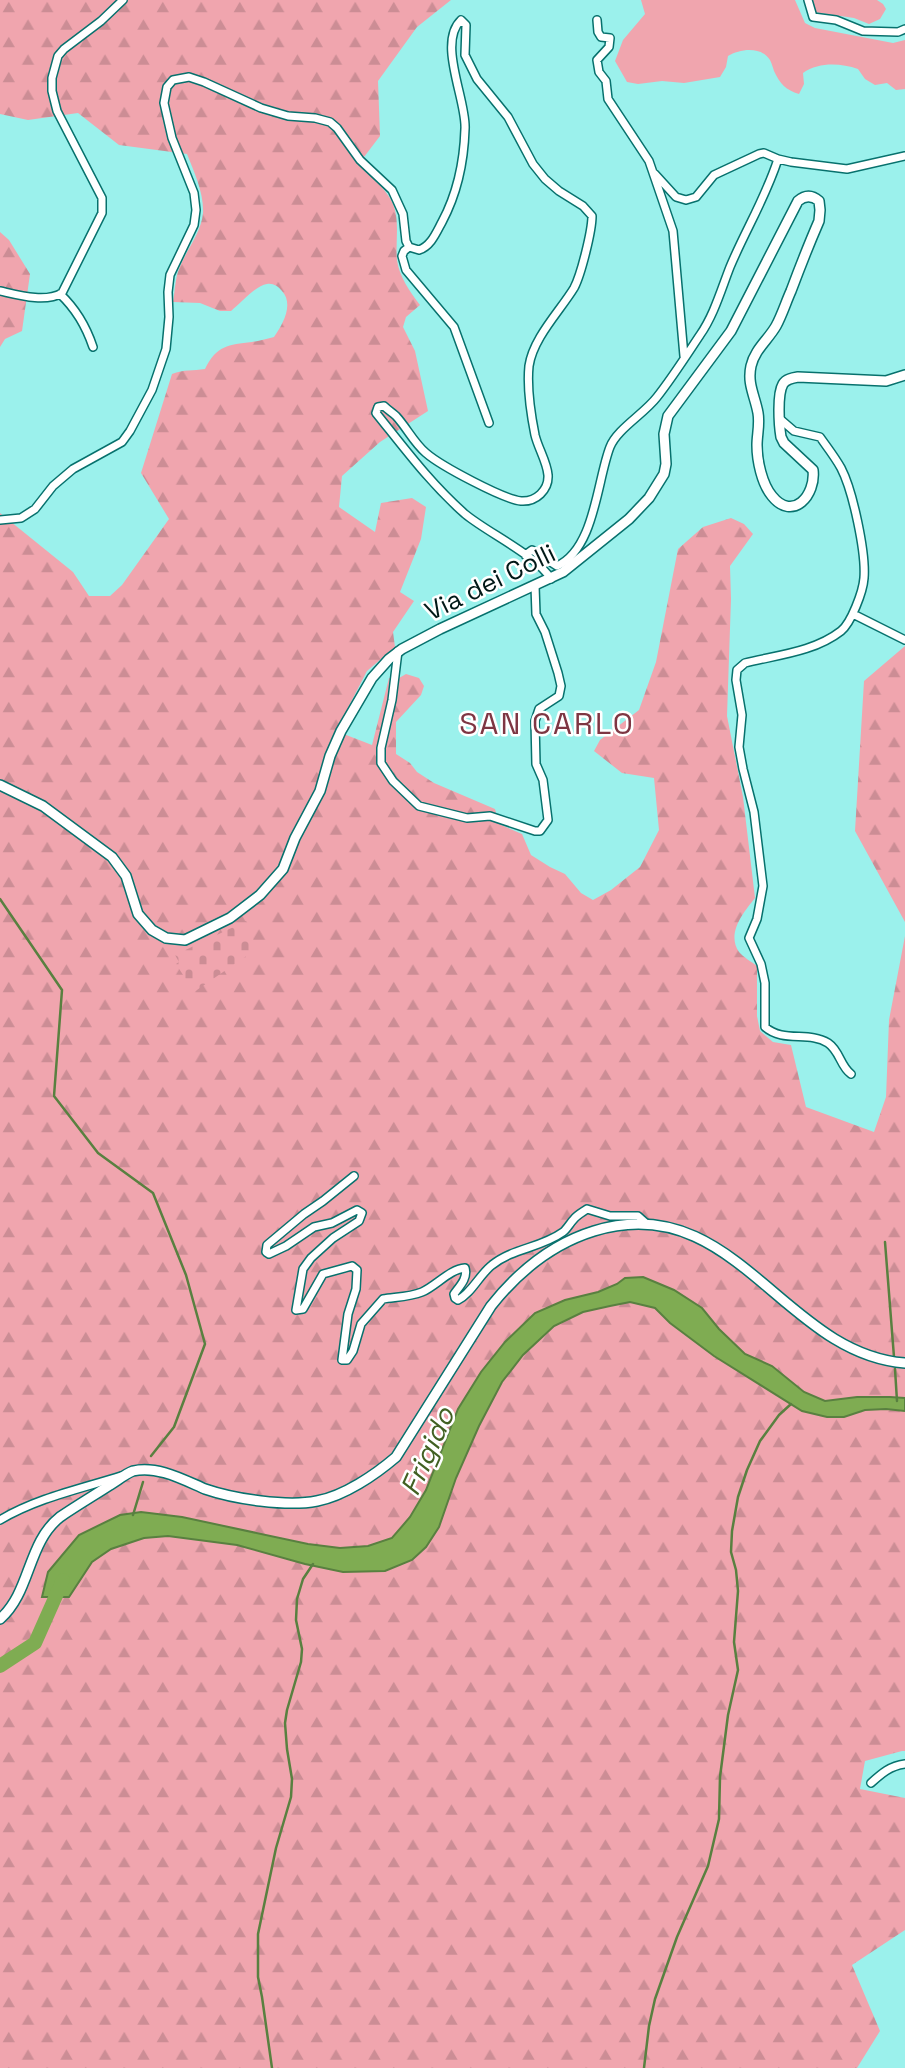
<svg xmlns="http://www.w3.org/2000/svg" width="905" height="2068" font-family="'Space Grotesk',sans-serif">
<style>
.green{fill:#f0a5ae}
.forest{fill:url(#forest-firs)}
.cemetery{fill:url(#cemetery-stones)}
.water{fill:#7fac52;stroke:#598040;stroke-width:2}
.lines{fill:none;stroke-linecap:round;stroke-linejoin:round}
.stream{stroke:#598040;stroke-width:2.5}
.river{stroke:#7fac52;stroke-width:14}
.minor-casing{stroke:#07716d;stroke-width:10}
.tertiary-casing{stroke:#07716d;stroke-width:12}
.minor{stroke:#fff;stroke-width:7}
.tertiary{stroke:#fff;stroke-width:9}
.labels{text-anchor:middle;dominant-baseline:central;stroke-width:5;stroke-linejoin:round;paint-order:stroke}
.street-label{font-size:26px;fill:#001817;stroke:#fff}
.water-label{font-size:28px;font-style:italic;fill:#416022;stroke:#fff}
.quarter-label{font-size:30px;letter-spacing:2px;fill:#7e3643;stroke:#fff}
</style>
<defs>
<pattern id="forest-firs" width="22" height="20" patternUnits="userSpaceOnUse" patternTransform="scale(1.75)"><rect width="22" height="20" fill="#f0a5ae"/><path d="M5 1l3.5 6h-7zM16 11l3.5 6h-7z" fill="#cc8d95"/></pattern>
<pattern id="cemetery-stones" width="16" height="16" patternUnits="userSpaceOnUse" patternTransform="scale(1.75)"><rect width="16" height="16" fill="#f0a5ae"/><path d="M2 7V4a2 2 0 0 1 4 0v3zM10 15v-3a2 2 0 0 1 4 0v3z" fill="#cc8d95"/></pattern>
</defs>
<rect width="100%" height="100%" fill="#9bf1ec"/>
<path class="green" d="M641,0h154l10,23 10,5 78,15 12,-3v49l-9,1 -9,-7 -12,2 -10,-6 -7,-10c-18,-6 -39,-7 -55,4l1,11 -5,10c-13,-4 -19,-10 -25,-23 -1,-3 -2,-7 -4,-11 -9,-14 -30,-11 -42,-4l-2,11 -6,10 -36,6 -22,-2 -24,3 -11,-2 -12,-21 8,-21 22,-26z
M808,0h69l6,4 3,5 -6,10 -11,5 -15,-6 -40,-6z"/>
<path class="forest" d="M0,0h451l-34,27 -39,54 2,55 -16,21 -3,10c10,10 23,20 30,33 10,18 4,41 6,60 2,16 13,32 23,45l-14,12 -3,10 12,24 13,60 -48,31 -38,34 -3,31 36,25 6,-29 31,-5 14,9 -5,32 -21,53 14,9 -21,31 2,15 -28,24 -31,60 36,14 17,-67h10l7,-4 13,4 5,8 -3,9 -25,27v32l14,9 7,9 17,11 61,26 4,15 23,10 9,21 19,12 15,7 16,19 12,7 18,-10 29,-23 19,-37 -5,-52 -32,-5 -28,-22 6,-11 39,-30 17,-48 22,-113 25,-22 28,-9 13,6 9,10 -23,32 1,33 -4,117 16,81 12,101c-11,14 -29,35 -16,54 4,5 13,10 18,14v50l3,15 13,11 18,3 15,62 68,25 12,-35 3,-77 16,-84v815h-3l-37,10 -5,28 45,9v132l-53,35 28,66 -23,37h-857v-1555l73,59 16,24h21l12,-11 47,-66 -28,-46 31,-99c12,-5 21,-3 33,-5 12,-24 23,-24 47,-27 7,-1 15,-3 22,-5 9,-13 20,-33 8,-46 -4,-5 -9,-8 -15,-7 -12,2 -26,19 -36,27h-11l-20,-8 -27,-1c2,-11 2,-23 6,-33 7,-19 22,-35 24,-56 1,-20 -9,-41 -16,-59l-68,-9 -41,-32 -50,7 -28,-6z
M0,232l9,8 21,34 -8,57 -17,8 -5,8z
M905,646v276l-50,-91 9,-150z"/>
<path class="cemetery" d="M246,921l5,7 4,22 -61,42 -18,-28 3,-2 -4,-7z"/>
<path class="water" d="M643,1277l31,13 28,18 17,21 26,25 27,12 32,26 21,9 32,-4h33l15,1v13l-19,-2 -21,1 -21,7h-17l-25,-6 -88,-55 -44,-33 -15,-15 -25,-6 -20,4 -27,6 -29,14 -31,29 -21,27 -23,44 -23,52 -17,49 -13,20 -14,13 -27,11 -42,1 -38,-8 -68,-19 -69,-9 -24,2 -33,11 -19,13 -23,35h-27l6,-25 31,-37 41,-20 21,-3 41,5 126,27 32,4 28,-2 24,-8 18,-21 16,-27 32,-81 23,-37 24,-30 30,-29 30,-13 33,-8 19,-8 8,-6z"/>
<g class="lines">
<path class="stream" d="M0,899l62,91 -8,106 44,57 55,40 33,82 19,69 -31,83 -23,29
M885,1242l9,115
M895,1369l2,32
M133,1515l10,-33
M272,2068l-10,-71 -4,-20v-43l18,-86 15,-51 1,-18 -5,-30 -2,-26 2,-13 14,-48 1,-13 -6,-29 1,-21 6,-20 10,-15
M644,2068l5,-42 6,-27 22,-62 31,-71 11,-47 1,-42 8,-62 10,-45 -4,-28 4,-51 -2,-21 -5,-18 1,-21 6,-34 9,-27 13,-29 19,-26 12,-11"/>
<path class="river" d="M0,1666l35,-23 28,-63"/>
<defs>
<path id="minor" d="M808,0l5,17 23,3 27,11 35,1 7,-3
M597,20l1,12 3,5 9,1 -1,9 -12,13 2,12 7,9 2,18 41,62 24,70 11,125
M655,174l21,23 10,3 10,-3 18,-22 45,-21 5,-1 14,6 13,3 56,7 58,-13
M409,247l-5,4 -2,5 4,14 48,57 35,96
M0,291c18,4 45,12 62,2l40,-80v-15l-45,-87 -5,-20v-13l6,-22 6,-7 37,-28 22,-21
M60,294c16,15 26,32 33,53
M780,419l14,12 26,6c7,10 15,20 21,31 12,23 25,85 23,110 -1,14 -13,45 -23,53 -27,21 -64,24 -96,32l-8,7 -1,10 6,35 -3,32 4,22 11,43 9,74 -6,33 -8,19 12,26 4,19v44c18,16 44,4 63,16 12,8 12,23 23,31
M0,520l21,-2 14,-9 18,-23 20,-17 49,-27 8,-11 22,-41 14,-41 3,-32 -1,-25 2,-17 24,-50 2,-15 -2,-17 -22,-55 -8,-35 3,-16 6,-7 16,-3 15,5 57,26 27,8 27,2 15,4 7,6 23,32 32,30 11,24 3,27 3,6 10,3c12,-4 17,-17 23,-28 15,-28 22,-61 23,-93 2,-28 -28,-86 -4,-109l5,5 -1,30 12,24 31,38 25,47 12,15 14,12 24,15 9,10c0,15 -11,59 -18,72 -14,23 -41,50 -45,78 -2,20 2,49 6,69 3,13 12,27 13,40 1,15 -12,27 -27,26 -18,-2 -80,-35 -95,-48 -12,-10 -19,-25 -30,-37 -3,-3 -8,-6 -12,-10l-6,1 -2,6c29,36 54,70 89,101 23,19 71,41 86,65
M525,555l7,-5 25,16c38,-17 40,-86 53,-119 7,-18 34,-33 47,-50 15,-19 29,-41 43,-62 14,-20 21,-45 30,-68 15,-36 36,-70 48,-108
M853,614l52,26
M398,651l-6,49 -11,48v15l12,18 26,25 48,12 23,-2 45,15h5l8,-11 -5,-40 -7,-16 -1,-43 4,-12 20,-13 2,-10 -3,-13 -13,-41 -9,-18 -1,-28
M354,1176l-31,25 -19,13 -37,31 -1,7 3,2 17,-8 28,-19 18,-4 25,-13 5,3 -3,8 -26,17 -22,20 -8,11 -7,41 7,-1 20,-35 29,-8 5,4 -1,19 -8,25 -6,46h5l6,-9 8,-27 22,-25c12,-2 27,-2 39,-7 14,-6 28,-23 43,-24 3,10 -5,18 -11,26l1,4 3,2c13,-6 22,-26 34,-35 21,-17 49,-17 71,-33 4,-3 7,-9 11,-13 3,-4 9,-7 13,-10l23,7h28l9,8
M0,1520c37,-22 80,-31 121,-44
M871,1783c11,-10 19,-17 34,-19"/>
<path id="tertiary" d="M0,785l43,21 69,51 14,19 12,38 14,16 14,8 19,2 45,-22 30,-23 23,-26 12,-31 25,-47 10,-35 11,-25 31,-53 17,-19 13,-10 38,-20 123,-57 66,-53 20,-21 15,-24 2,-10 -2,-30 4,-18 63,-85 67,-130c7,-6 14,-6 21,0l1,9 -1,11c-10,23 -19,46 -28,70 -5,11 -9,24 -15,35 -8,14 -21,23 -25,40 -4,18 4,30 7,47 2,11 -1,22 -1,32 0,16 5,39 15,51 21,26 44,-1 41,-26l-29,-27 -3,-6c-2,-12 -4,-43 2,-53 3,-5 9,-6 15,-7l88,4 19,-6
M0,1619c31,-27 27,-76 60,-102 16,-11 33,-21 50,-32 7,-4 15,-11 23,-14 24,-6 51,9 72,18 29,10 82,18 112,12 27,-5 58,-26 79,-44l95,-151c27,-34 61,-62 103,-75 140,-43 189,123 311,132"/>
</defs>
<use href="#minor" class="minor-casing"/>
<use href="#tertiary" class="tertiary-casing"/>
<use href="#minor" class="minor"/>
<use href="#tertiary" class="tertiary"/>
</g>
<g class="labels">
<g class="street-label">
<text transform="translate(490 582) rotate(-26)">Via dei Colli</text>
</g>
<g class="water-label">
<text transform="translate(427 1451) rotate(-66)">Frigido</text>
</g>
<g class="quarter-label">
<text x="547" y="723">SAN CARLO</text>
</g>
</g>
</svg>
